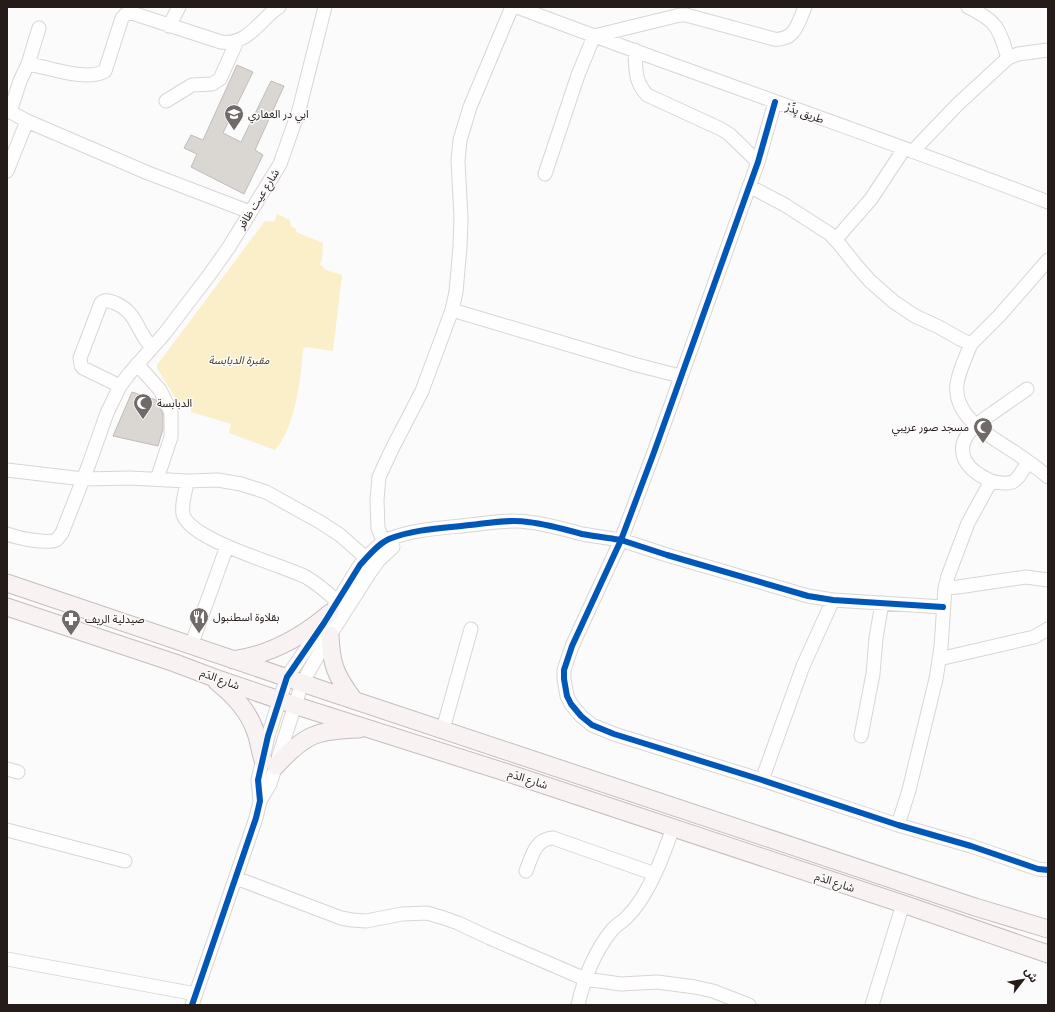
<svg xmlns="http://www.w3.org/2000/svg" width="1055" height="1012" font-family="'PT Serif','Noto Sans Arabic',serif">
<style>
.green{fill:#faefc8}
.building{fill:#dad7d3;stroke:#bfbcb9}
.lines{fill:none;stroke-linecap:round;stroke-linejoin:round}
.minor-casing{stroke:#dad5d3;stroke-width:15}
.major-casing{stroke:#c7bcbd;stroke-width:19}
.minor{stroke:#fefefe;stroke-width:13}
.major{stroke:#f8f2f2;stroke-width:17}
.cycleway-casing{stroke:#fbfbfb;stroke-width:8}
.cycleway{stroke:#0057b8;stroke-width:6}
.labels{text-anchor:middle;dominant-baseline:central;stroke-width:3;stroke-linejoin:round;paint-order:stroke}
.street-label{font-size:11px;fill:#251c19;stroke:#fbfbfb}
.poi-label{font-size:11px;fill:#251c19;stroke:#fbfbfb;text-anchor:start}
.park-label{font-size:11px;font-style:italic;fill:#4b421b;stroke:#fbfbfb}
</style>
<rect width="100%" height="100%" fill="#fbfbfb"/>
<path class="green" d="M277,214l13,6 1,6 5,3v3l27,11 -1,16 -2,5 6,6 16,5 -9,76 -27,-4 -3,2c-2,28 -8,80 -28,101l-46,-17 2,-9 -40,-12v-4l-12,-4 -22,-36v-3l108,-144 9,1z"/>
<path class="building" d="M237,65l16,7 -30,61 18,9 30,-61 13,5 -29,64 8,5 -19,39 -53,-27 6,-13 -13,-6 7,-13 12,5z
M132,392l24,8 7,14v15l-5,17 -45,-10z"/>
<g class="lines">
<defs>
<path id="minor" d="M517,7c176,67 355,127 531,195
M968,7c29,14 31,21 40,51
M169,26l10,-19
M635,50c1,18 -1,31 12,45l74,34 8,5 29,28
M28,64l11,-36
M166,101l26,-16 20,-1 8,-5 17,-38
M7,110l20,11 121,52 102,39
M10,112l10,-31 8,-17c21,3 58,18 77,7l17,-53 4,-4 6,-1 89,29c27,4 39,-23 58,-35
M913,151l45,-47 50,-46 10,-4 30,-4
M7,171l20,-50
M545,174l33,-99 16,-39 86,-21h6l88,24c21,2 24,-16 31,-32
M749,186l36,19 45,29 10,11 16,20 14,16 24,21 21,14 24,11 21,12 11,5 28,-28 49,-56
M836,239l35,-40 33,-50
M452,310l185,55 43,11
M971,344c-5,13 -12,26 -14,40 -4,34 36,54 59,69 11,8 22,15 32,24
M137,364l23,26 11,22v25l-14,42
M120,386l-37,-18 -2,-3 -1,-7 21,-55c7,-7 25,5 30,12 8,10 11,23 21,32
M7,470l76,9 47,-1 57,3 31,-1 23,4 25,8 54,30 20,13 26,23
M187,481c-1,10 -6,23 -4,33 6,26 99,51 123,63 12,7 22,16 32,25
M991,481c25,6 25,0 37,-19
M7,534c10,4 39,10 49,6 3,-2 4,-5 6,-7l27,-69 18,-51 13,-27 9,-12 36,-41 45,-59 19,-27 51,-83 19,-54 26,-103
M387,551l-9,-23 -1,-28 2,-23 13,-28 30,-58 30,-81 4,-18 4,-45 1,-30 -3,-56 2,-21 10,-33 42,-100
M945,588l13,-1 68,-10 22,3
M943,607l-110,-7 -25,-4 -141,-41 -46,-15 -49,106 -8,24v9l3,17 4,8 10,12 11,9 22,9 148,46 136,45 73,21 67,23 10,1
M191,646l36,-100
M939,659l95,-22 14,-8
M443,729l28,-100
M861,736l12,-62 3,-36 6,-35
M7,769l11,3
M762,780l41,-114 30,-66
M260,801l10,-17 32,-101 28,-48 39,-61 10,-14 14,-13
M898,825l11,-35 27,-111 5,-32 4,-59 3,-12 20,-53 23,-42c-10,-5 -20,-10 -26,-21 -11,-23 16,-39 32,-50 10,-7 20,-14 30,-21
M7,830l118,31
M526,871c6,-15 9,-32 27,-33l102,36
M236,878l105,40 11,2 14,1 36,-7 25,-1 17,5 14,5 32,15 95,41 36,5 36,-2 38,5 18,4 36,14
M7,959l189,35
M192,1005l64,-187 4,-17 -2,-21 10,-44 19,-59 37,-54 36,-58c8,-9 18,-21 29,-26 25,-10 55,-11 81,-14 19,-2 39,-6 58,-3 18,2 36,7 54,12 12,2 26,4 39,6l32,-85 105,-293 17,-60
M578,1005c6,-27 17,-54 34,-75 4,-5 10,-8 14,-12 5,-5 10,-11 14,-17 15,-23 24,-48 33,-73
M872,1005l31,-101"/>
<path id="major" d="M7,583l316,107 652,217 73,22
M7,607l168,56 37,14 82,28 217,69 392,130 145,50
M330,635c1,30 6,41 24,65
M233,660c36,-5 70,-24 97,-47
M217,682c17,14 32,29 39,51 3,8 4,18 7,27
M276,766c29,-32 41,-36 83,-37"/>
</defs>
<use href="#minor" class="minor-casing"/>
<use href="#major" class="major-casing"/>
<use href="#minor" class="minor"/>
<use href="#major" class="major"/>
<defs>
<path id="cycleway" d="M943,607l-110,-7 -25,-4 -141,-41 -46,-15 -49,106 -8,24v9l3,17 4,8 10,12 11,9 22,9 148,46 136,45 73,21 67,23 10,1
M192,1005l64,-187 4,-17 -2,-21 10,-44 19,-59 37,-54 36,-58c8,-9 18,-21 29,-26 25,-10 55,-11 81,-14 19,-2 39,-6 58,-3 18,2 36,7 54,12 12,2 26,4 39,6l32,-85 105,-293 17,-60"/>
</defs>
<use href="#cycleway" class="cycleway-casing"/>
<use href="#cycleway" class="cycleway"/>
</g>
<defs>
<symbol id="school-pin" viewBox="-11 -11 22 30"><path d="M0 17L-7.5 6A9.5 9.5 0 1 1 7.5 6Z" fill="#706a68" stroke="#fbfbfb"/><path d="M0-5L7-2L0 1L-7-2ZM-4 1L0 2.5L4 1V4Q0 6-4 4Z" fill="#fff"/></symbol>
<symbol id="mosque-pin" viewBox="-11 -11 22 30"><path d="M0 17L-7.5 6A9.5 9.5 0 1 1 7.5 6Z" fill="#706a68" stroke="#fbfbfb"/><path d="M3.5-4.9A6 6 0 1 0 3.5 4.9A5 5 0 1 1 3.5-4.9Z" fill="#fff"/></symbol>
<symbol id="restaurant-pin" viewBox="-11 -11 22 30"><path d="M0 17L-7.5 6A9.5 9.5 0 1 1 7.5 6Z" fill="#706a68" stroke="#fbfbfb"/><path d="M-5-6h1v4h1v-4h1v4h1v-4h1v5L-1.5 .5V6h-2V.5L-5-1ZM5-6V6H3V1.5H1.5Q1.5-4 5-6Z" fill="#fff"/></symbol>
<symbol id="pharmacy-pin" viewBox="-11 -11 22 30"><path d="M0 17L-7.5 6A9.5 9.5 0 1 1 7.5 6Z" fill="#706a68" stroke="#fbfbfb"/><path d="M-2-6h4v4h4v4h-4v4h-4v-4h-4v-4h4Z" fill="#fff"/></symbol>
</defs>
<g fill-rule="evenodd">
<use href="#school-pin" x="223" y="103" width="22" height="30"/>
<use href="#mosque-pin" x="132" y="392" width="22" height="30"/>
<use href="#mosque-pin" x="972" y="416" width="22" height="30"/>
<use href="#restaurant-pin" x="188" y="606" width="22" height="30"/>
<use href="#pharmacy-pin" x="60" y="608" width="22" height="30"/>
</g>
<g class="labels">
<g class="street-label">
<text transform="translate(805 113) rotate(20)">طريق يِدِّرْ</text>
<text transform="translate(258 199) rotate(-58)">شارع عيت ظافر</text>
<text transform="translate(220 679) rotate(20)">شارع الدَم</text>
<text transform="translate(528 779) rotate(18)">شارع الدَم</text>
<text transform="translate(835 882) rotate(18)">شارع الدَم</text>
</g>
<g class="poi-label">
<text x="248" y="114">ابي در الغفاري</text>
<text x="157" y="403">الدبابسة</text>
<text x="969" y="427" text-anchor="end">مسجد صور عريبي</text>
<text x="213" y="617">بقلاوة اسطنبول</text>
<text x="85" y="619">صيدلية الريف</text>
</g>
<g class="park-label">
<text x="239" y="360">مقبرة الدبابسة</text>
</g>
</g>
<rect width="1055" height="1012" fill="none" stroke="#251c19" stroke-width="16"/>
<g transform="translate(1023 980) rotate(59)" stroke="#fbfbfb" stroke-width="3" paint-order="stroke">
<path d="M0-3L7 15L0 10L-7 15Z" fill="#251c19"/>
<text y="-6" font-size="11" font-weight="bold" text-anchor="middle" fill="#251c19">ش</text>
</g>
</svg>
